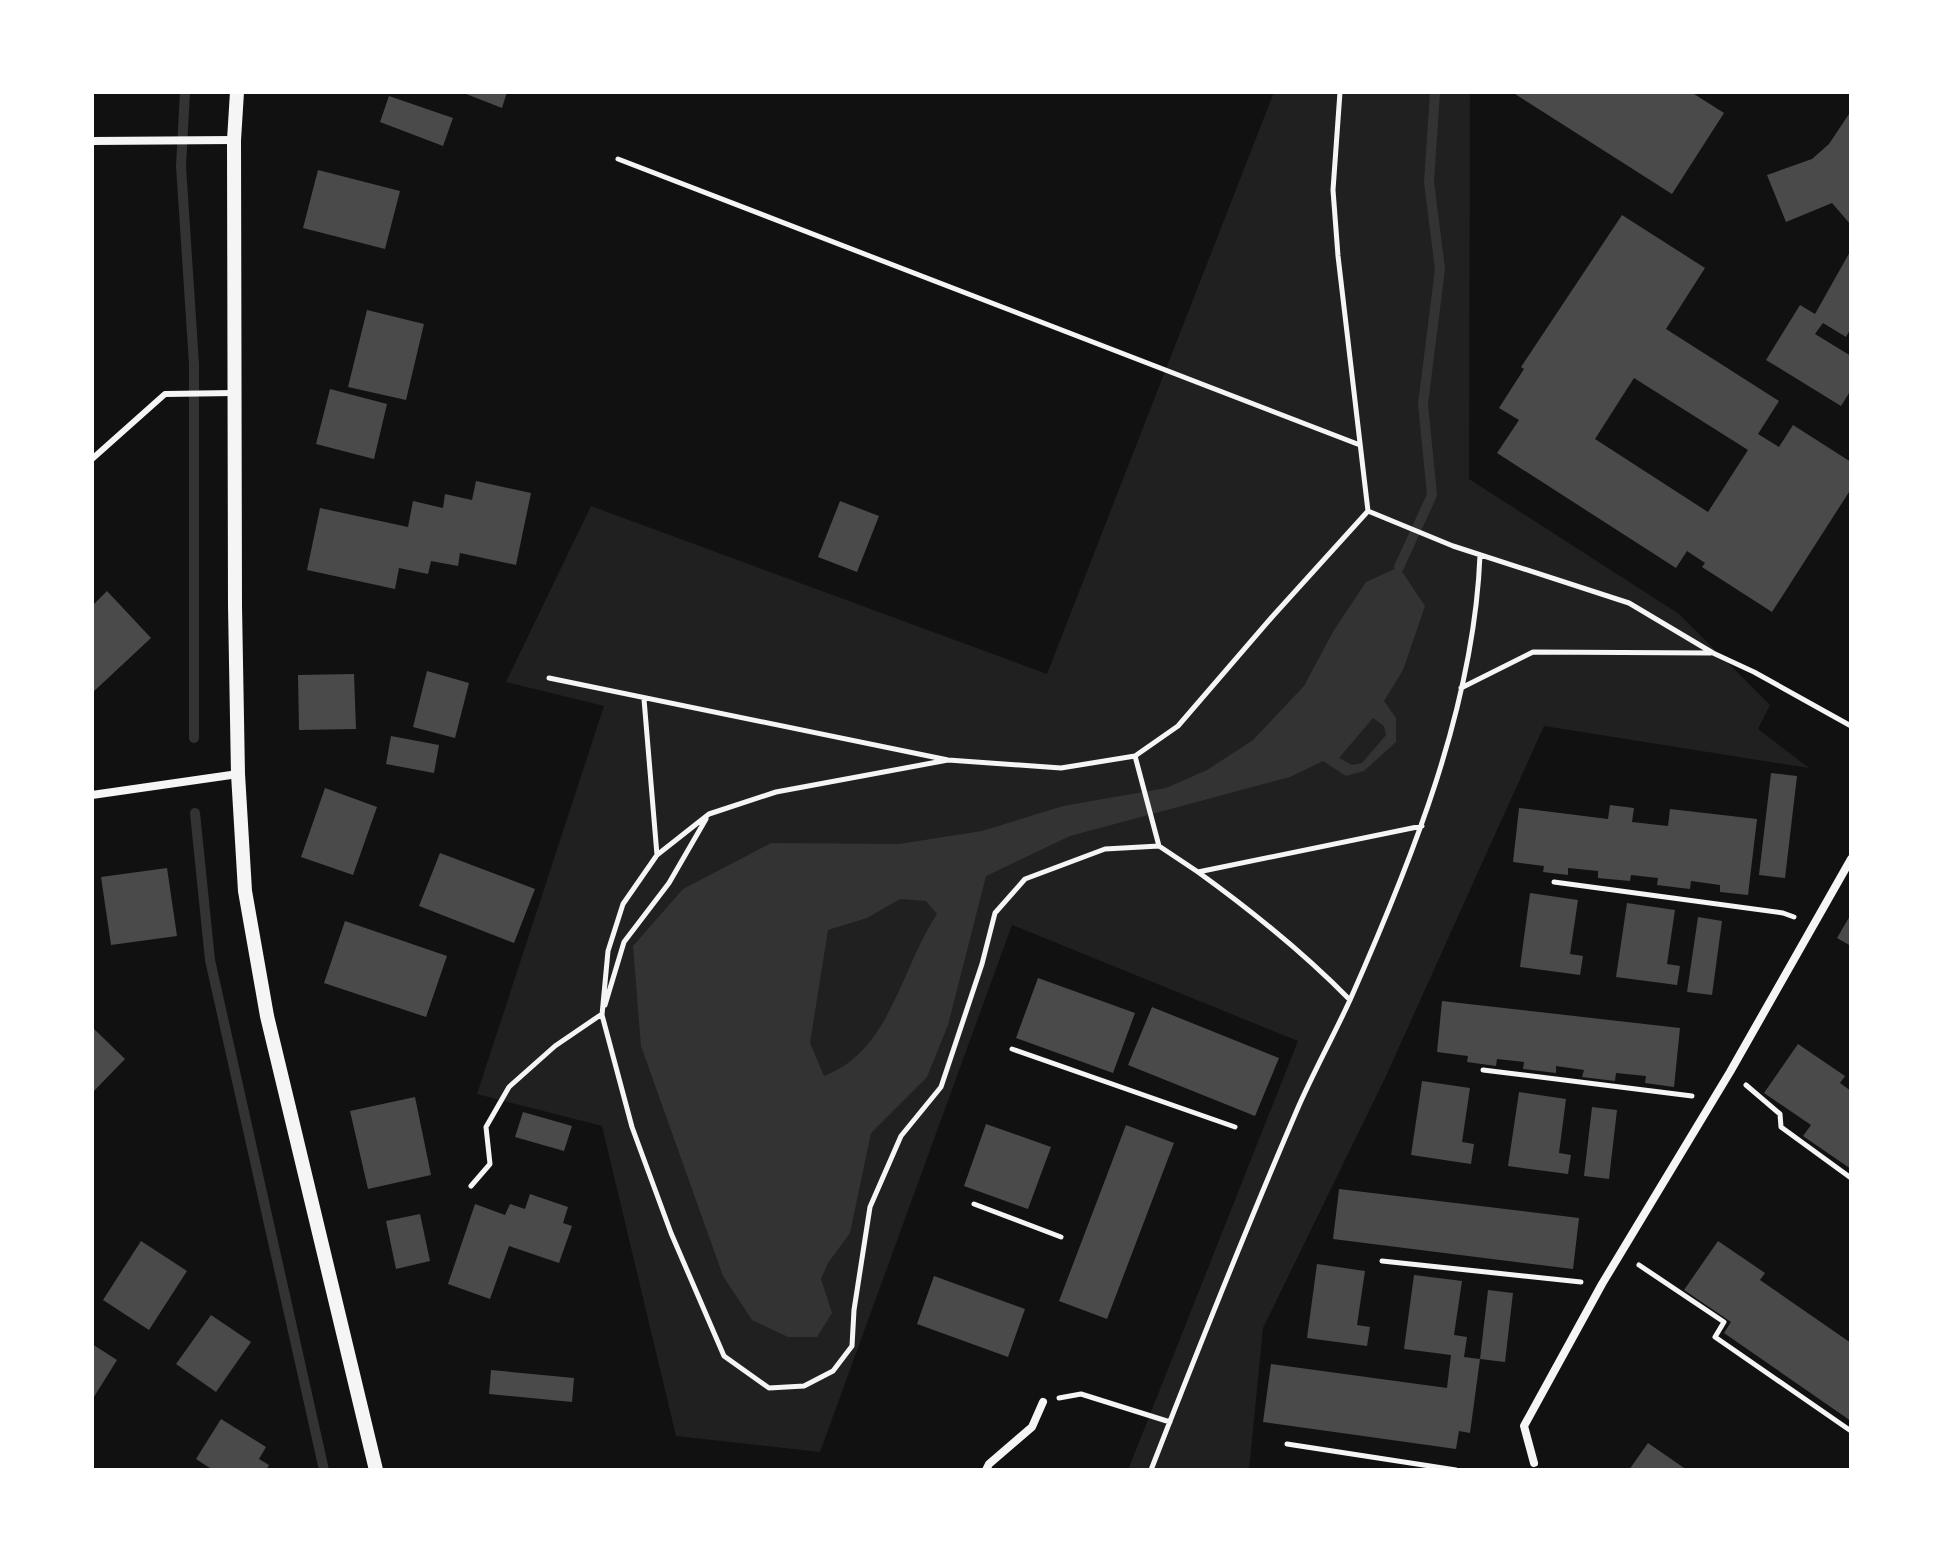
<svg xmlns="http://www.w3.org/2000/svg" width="1943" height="1562" font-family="'Archivo Narrow',sans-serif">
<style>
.green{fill:#202020}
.water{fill:#333;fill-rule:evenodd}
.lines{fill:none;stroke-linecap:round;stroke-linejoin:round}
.stream{stroke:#333;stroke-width:10}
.building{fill:#4a4a4a;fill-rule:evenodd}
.path{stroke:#f5f5f5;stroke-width:5}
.service{stroke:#f5f5f5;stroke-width:6}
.minor{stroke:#f5f5f5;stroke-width:8}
.tertiary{stroke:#f5f5f5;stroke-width:14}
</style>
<rect width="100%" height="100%" fill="#111"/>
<path class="green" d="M1274,92h196l-1,387 210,135 91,91 -12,24 51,39 -265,-42 -158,350 -123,252 -14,142h-121l170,-429 -286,-116 -192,527 -144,-16 -74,-310 -125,-32 127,-388 -98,-24 85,-176 456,168z"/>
<path class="water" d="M1399,567l26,39 -22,64 -19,31 12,17v24l-32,29 -18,5 -23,-15 -33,16 -220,59 -84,40 -38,149 -21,52 -56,56 -21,100 -22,30 -7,16 11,34 -15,24h-29l-36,-17 -29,-44 -82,-230 -8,-100 50,-57 88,-46 128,1 83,-13 81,-25 103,-18 41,-18 46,-30 51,-54 30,-56 32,-48zM1373,718l11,8 2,9 -24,28 -10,2 -13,-7zM900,899l26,2 11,13c-36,53 -46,137 -113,162l-14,-33 18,-113 39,-12z"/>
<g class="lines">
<path class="stream" d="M185,92l-4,74 13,198v374
M1399,567l33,-72 -9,-91 17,-135 -11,-87 6,-90
M195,813l15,147 114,510"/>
</g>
<path class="building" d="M461,92h46l-5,16z
M1512,92h179l33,21 -52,81z
M389,96l64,22 -10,28 -63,-24z
M1851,111v114l-19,-22 -46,19 -19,-47 45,-16 17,-15z
M318,170l82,21 -15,58 -82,-21z
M1622,215l83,53 -39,61 113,72 -21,33 21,13 14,-22 58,37v27l-79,123 -70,-45 3,-4 -18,-12 -11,17 -179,-115 22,-33 -20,-12 25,-39 -3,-2zM1634,378l114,72 -40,62 -113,-73z
M1851,250v78l-5,9 -23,-14 -8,11 36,22v34l-10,16 -75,-46 34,-55 15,9z
M367,310l57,14 -18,76 -58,-13z
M330,389l57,15 -13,55 -58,-15z
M476,481l55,12 -15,72 -56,-12 -2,13 -27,-5 -3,13 -29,-6 -4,21 -88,-19 13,-62 88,19 5,-26 30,7 2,-14 27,6z
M840,501l39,15 -22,56 -39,-15z
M107,591l44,47 -59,55v-87z
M427,671l42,12 -14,55 -42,-11z
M354,674l2,55 -57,1 -1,-55z
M391,736l48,9 -5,28 -48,-9z
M1771,773l26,3 -12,102 -26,-3z
M325,788l52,19 -24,68 -52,-18z
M1610,805l24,3 -2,14 36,4 2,-17 87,10 -9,76 -28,-3v-7l-29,-4 -1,8 -33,-4 1,-7 -27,-3 -1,6 -32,-3v-7l-30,-3v7l-25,-3 1,-6 -31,-4 6,-54 89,11z
M440,853l95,36 -21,54 -95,-37z
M167,868l10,68 -66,9 -10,-68z
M1530,893l48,7 -8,54 13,2 -3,19 -60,-8z
M1627,903l48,7 -8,54 13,2 -3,19 -61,-8z
M1851,914v32l-14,-8z
M1698,917l24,4 -10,74 -25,-3z
M345,921l102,35 -21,61 -102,-34z
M1038,978l97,35 -22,60 -97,-35z
M1442,1001l238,27 -6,59 -29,-4 1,-7 -30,-3 -1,8 -33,-4 2,-7 -28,-4v7l-33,-4 1,-7 -27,-3 -1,7 -29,-4 1,-6 -31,-4z
M1152,1007l127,51 -24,58 -127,-51z
M92,1027l33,32 -33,34z
M1798,1044l47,32 -5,7 11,8v78l-48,-33 8,-11 -47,-32z
M1422,1081l48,7 -8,54 12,2 -3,20 -60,-9z
M1519,1092l47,7 -7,54 12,2 -3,19 -60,-8z
M415,1097l16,78 -63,14 -18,-78z
M1592,1107l25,3 -8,69 -25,-3z
M523,1112l49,14 -8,25 -49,-14z
M986,1124l65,23 -23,62 -64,-23z
M1126,1125l48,18 -67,176 -48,-18z
M1339,1189l240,29 -6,51 -240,-30z
M530,1194l38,13 -5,16 9,3 -13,37 -50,-17 -19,53 -42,-15 27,-80 30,11 5,-11 15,5z
M420,1214l10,47 -34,8 -10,-48z
M141,1241l46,30 -38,59 -46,-30z
M1718,1241l47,32 -5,7 91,63v78l-127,-88 7,-11 -47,-32z
M1317,1264l48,7 -8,54 13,2 -3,19 -60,-8z
M1414,1275l48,6 -8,54 13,2 -3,20 16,2 -10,74 -11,-2 -3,18 -193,-27 8,-58 176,24 4,-33 -47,-6z
M934,1276l91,33 -17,48 -91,-33z
M1488,1290l25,3 -8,69 -25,-3z
M211,1315l40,27 -35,50 -40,-28z
M92,1344l25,16 -25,40z
M491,1370l83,8 -2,24 -83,-8z
M221,1419l45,28 -7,12 10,6 -3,5h-53l-17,-11z
M1648,1443l39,27h-58z"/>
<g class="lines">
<path class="path" d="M618,159l742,286
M1368,511l85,35 176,57 84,50 41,19 97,54
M549,678l399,82 113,8 74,-12 43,-30 94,-109 96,-106 -30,-255 -5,-66 7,-98
M1461,688l72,-36 178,1
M644,699l13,156
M1135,756l24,90
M948,760l-172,32 -67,22 -52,41 -34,49 -15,47 -6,64 30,112 39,106 53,123 45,32 35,-2 29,-15 19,-25 2,-36 16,-103 31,-71 40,-49 41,-123 13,-51 30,-34 80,-30 54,-3 39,26 224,-46
M1198,872c54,39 105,80 152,128
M1554,882l229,31 11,4
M605,1005l19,-63 45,-59 37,-64
M1012,1049l223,78
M1483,1070l209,26
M1746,1085l34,29 1,13 70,51
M471,1186l19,-22 -4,-37 23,-40 46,-41 47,-32
M974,1204l87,33
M1382,1261l199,21
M1639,1265l85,57 -9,15 136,94
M1059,1398l22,-4 89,28
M1287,1444l169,26
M1151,1470c47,-121 95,-241 146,-360 16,-37 36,-73 53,-110 61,-138 124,-293 130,-445"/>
<path class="service" d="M92,459l73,-65 69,-1"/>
<path class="minor" d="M92,141l142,-1
M92,795l146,-21
M1534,1463l-10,-37 78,-142 128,-212 121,-213
M986,1470l3,-6 43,-37 11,-25"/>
<path class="tertiary" d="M237,92l-3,48 1,466 3,168 7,117 22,125 109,454"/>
</g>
<rect width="1943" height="1562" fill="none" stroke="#ffffff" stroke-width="188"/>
</svg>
